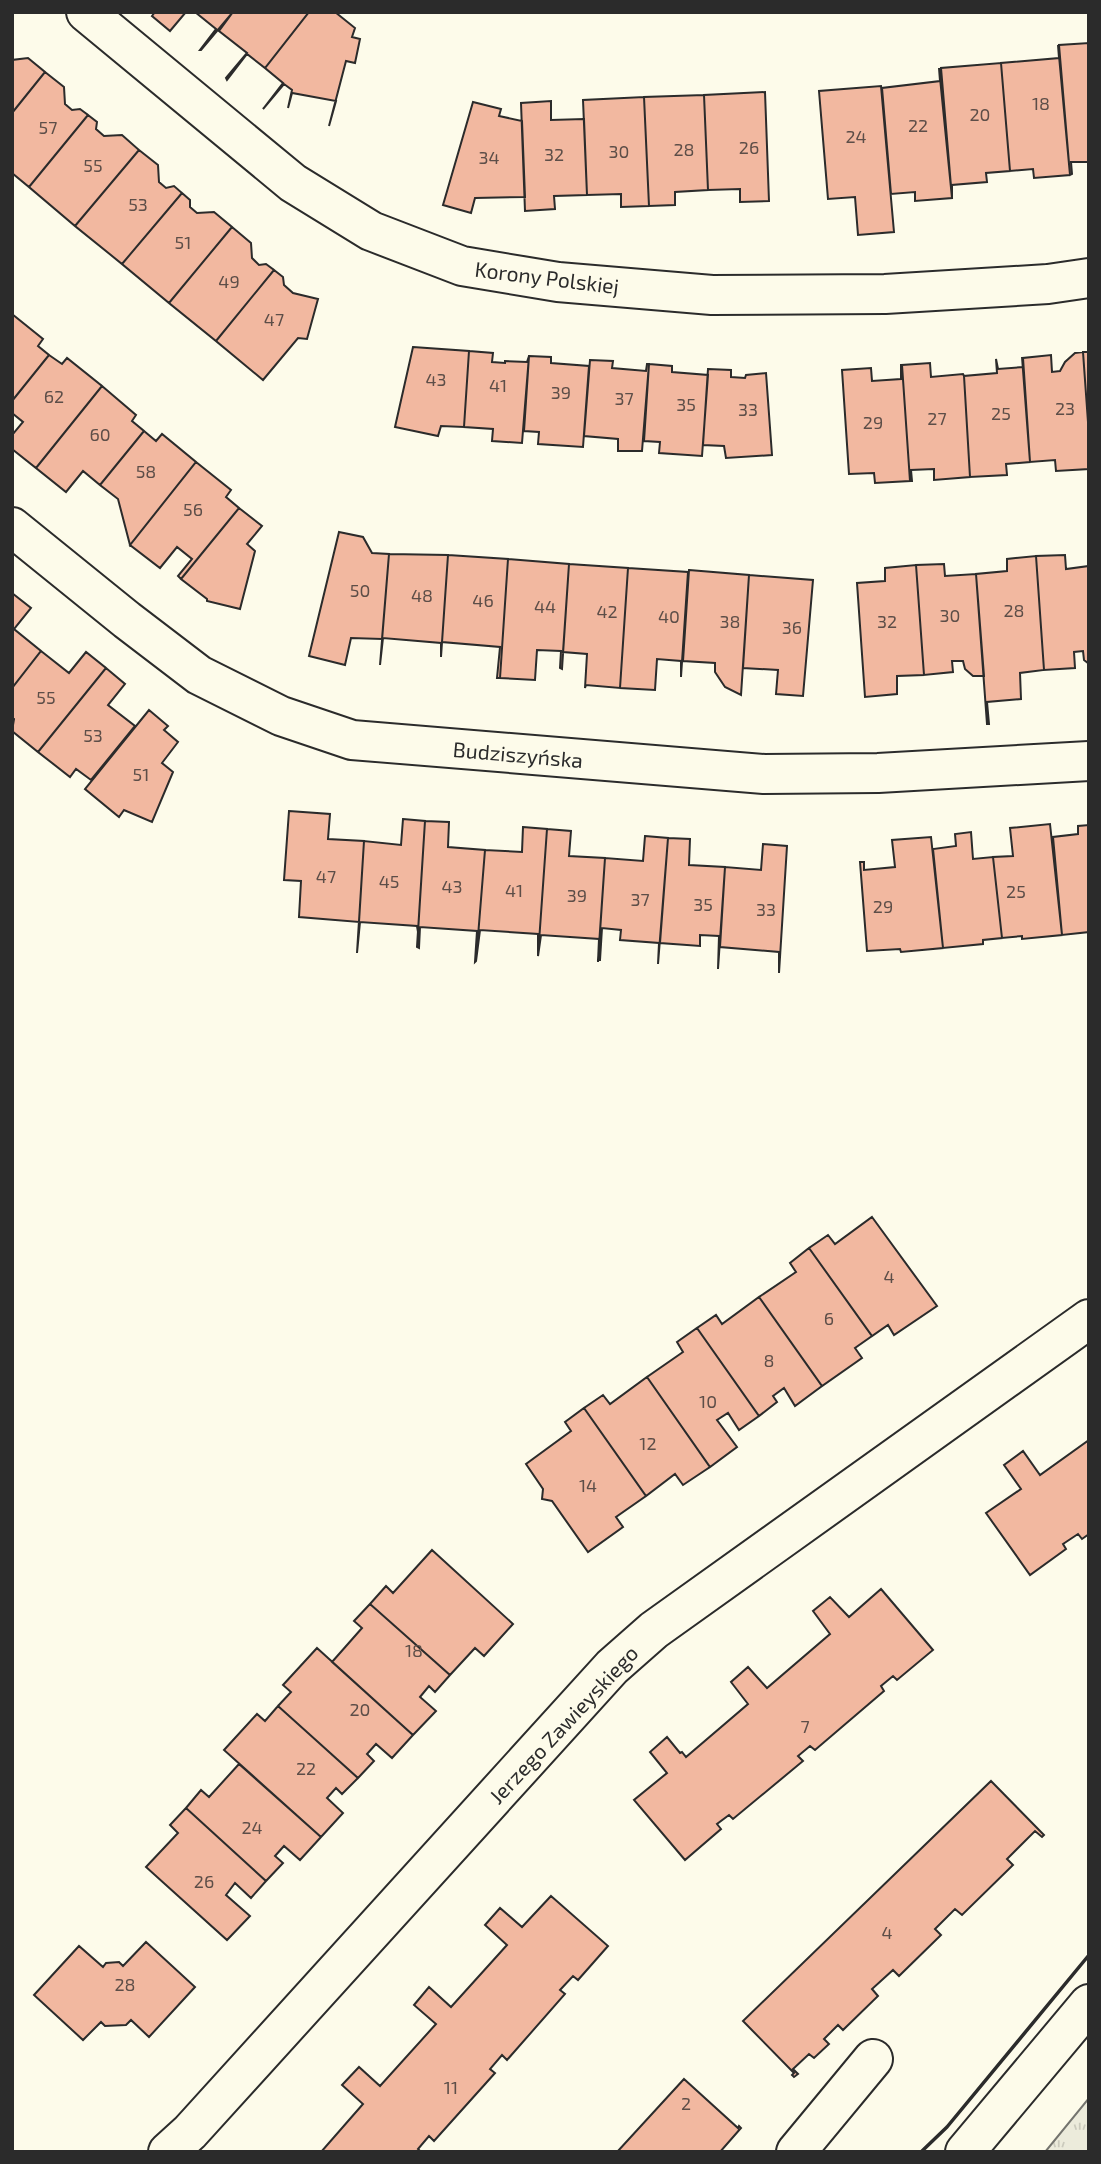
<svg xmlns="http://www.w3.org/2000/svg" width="1101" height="2164" font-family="'Exo 2',sans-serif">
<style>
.grass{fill:url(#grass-tufts);stroke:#74746e;stroke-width:2}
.building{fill:#f2b8a0;stroke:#2b2b2b;stroke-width:2}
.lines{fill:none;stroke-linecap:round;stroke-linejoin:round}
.minor-casing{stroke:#2b2b2b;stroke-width:42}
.minor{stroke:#fdfbea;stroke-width:38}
.wall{stroke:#2b2b2b;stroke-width:3.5}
.labels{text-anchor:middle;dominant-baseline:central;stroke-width:5;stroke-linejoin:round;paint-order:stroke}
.number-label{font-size:18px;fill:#5d4e48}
.street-label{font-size:21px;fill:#2b2b2b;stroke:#fdfbea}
</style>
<defs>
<pattern id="grass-tufts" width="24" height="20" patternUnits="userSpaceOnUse" patternTransform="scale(1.75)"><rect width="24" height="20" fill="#ecebdb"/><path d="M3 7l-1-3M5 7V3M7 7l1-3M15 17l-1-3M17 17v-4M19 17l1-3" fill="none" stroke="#cbcabc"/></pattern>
</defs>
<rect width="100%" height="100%" fill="#fdfbea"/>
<path class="grass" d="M1089,2098v54h-44z"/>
<path class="building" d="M155,12h31l-16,19 -18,-15z
M195,12h38l-32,38h-1l16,-21z
M233,12h76l-44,56 -18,-14 -20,26 -1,-2 21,-25 -28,-22z
M309,12h26l20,16 -3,9 8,2 -5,24 -9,-2 -17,65 7,-25 -44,-8 -4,15 4,-18 -8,-6 -21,25 20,-26 -18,-15z
M1089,43v119h-18l1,12 -2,1 -11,-130z
M1058,45l12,130 -36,3 -1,-9 -23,2 -9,-108 58,-5z
M28,58l17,14 -33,41v-53z
M1001,63l9,108 -24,2 1,9 -35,3v13l-11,-130z
M939,68l13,130 -37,3v-9l-24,2 -9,-106 58,-7z
M45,72l19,15 1,17 7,6 8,-1 8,6 -59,72 -17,-14v-60z
M881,86l13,146 -36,3 -3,-38 -27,2 -9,-108z
M765,92l4,109 -29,1v-13l-32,1 -4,-95z
M704,95l4,95 -33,2v13l-26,1 -5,-109z
M644,97l5,109 -28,1v-13l-34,1 -4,-95z
M551,101v19l33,-1 3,76 -33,1 1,13 -30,2 -4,-108z
M473,102l28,7 -2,7 23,5 3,76 -50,1 -4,15 -28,-8z
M88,115l9,7 -1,7 8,7 18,-1 17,15 -64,76 -46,-39z
M139,150l19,15 1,17 7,6 8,-2 8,7 -60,71 -47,-38z
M182,193l8,7v7l7,6 17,-1 18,15 -63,76 -47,-39z
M232,227l19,16 1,15 7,7 7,-1 8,6 -58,71 -47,-38z
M274,270l9,7 1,8 9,8 25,6 -11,40 -9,-1 -35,42 -47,-39z
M12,314l31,25 -5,7 11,9 -37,46z
M413,347l56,4 -5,76 -23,-1 -3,10 -43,-9z
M469,351l24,2 -1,9 13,1v-2l22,1 2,-6 -7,87 -30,-2 1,-12 -29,-2z
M1083,352h6v84z
M1083,352l6,84v33l-33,2 -1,-11 -25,2 -7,-104 28,-3 1,17 8,-1 5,-9 10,-9z
M49,355l13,9 5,-6 35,28 -66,82 -24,-19v-14l11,-13 -11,-9v-12z
M529,356l22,1v6l38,3 -6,81 -45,-3 1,-12 -15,-1z
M1022,357l8,105 -24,2 1,11 -37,2 -6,-101 33,-3 -1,-14 2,10 25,-2z
M590,360l23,1 -1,7 34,3 1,-7h2l-7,87h-24v-12l-34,-3z
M930,363l1,14 32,-3 1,2 6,101 -36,3v-11l-23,1 1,11h-2l-8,-116z
M649,364l23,2v6l36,3 -6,81 -43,-3 1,-11 -16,-1z
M901,365h1l8,116 -35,2 -1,-10 -25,1 -7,-104 29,-2 1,13 29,-2z
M708,369l23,1v7l14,1 1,-3 20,-2 6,82 -46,3 -2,-12 -21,-1z
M102,386l34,29 -4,6 12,10 -44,54 -17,-14 -17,21 -30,-24z
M144,431l12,10 6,-7 34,28 -66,83 -12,-46 -18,-14z
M196,462l35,28 -5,7 13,11 -58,71 -3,-3 14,-17 -15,-12 -17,21 -30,-23z
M239,508l23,18 -15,18 8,7 -15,58 -33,-8v-2l-26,-20z
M339,532l24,5 9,16 17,1 -7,85 -31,-1 -6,27 -36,-9z
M389,554l59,1 -7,102v-14l-58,-5 -3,27z
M448,555l60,4 -8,119h-3l3,-31 -58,-5z
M1065,555l1,14 23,-3v98l-5,-4 -1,-9 -9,1 1,16 -31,2 -8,-114z
M1036,556l8,114 -24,3 1,26 -34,3 2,22h-2l-11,-150 31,-3v-12z
M508,559l61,5 -7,105 -2,-1 1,-17 -24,-1 -2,30 -35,-2z
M569,564l59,4 -8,120 -34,-3 -1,3 2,-34 -24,-2z
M944,564l1,12 31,-2 8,102h-11l-8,-7 -2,-8h-11l1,11 -29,3 -8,-110z
M916,565l8,110 -27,1v18l-32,3 -8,-114 28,-2v-13z
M628,568l60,4 -7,105v-16l-24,-2 -2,31 -35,-2z
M689,570l60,5 -8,120 -16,-8 -10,-15v-9l-32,-2z
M749,575l64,5 -10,116 -27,-2 2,-24 -35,-2z
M12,593l19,15 -17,21 27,22 -29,37z
M41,651l28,22 17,-21 20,16 -68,84 -26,-21 2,-12 -2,-1v-30z
M106,668l19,16 -17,21 27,21 -44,54 -15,-11 -6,8 -32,-25z
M149,710l19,16 -4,4 14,12 -16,21 11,9 -21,50 -28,-12 -5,7 -34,-28z
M289,811l41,3 -2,25 36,2 -5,81 -60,-5 2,-36 -17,-1z
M403,819l22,2 -7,111 -1,-6 -57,-4 -3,31 7,-112 37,4z
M425,821l24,1 -1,25 37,3 -9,111 -1,1 2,-31 -57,-4 -1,21 -2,-1z
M1050,824l12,111 -40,4v-3l-20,2 -9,-81 20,-1 -3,-28z
M1089,825v107l-27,3 -9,-98 25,-3v-8z
M523,827l24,2 -9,127v-22l-58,-4 -4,31 9,-111 37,2z
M547,829l24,2 -2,25 36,2 -7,104 1,-23 -58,-4 -3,21z
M971,832l2,27 20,-2 9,81 -19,2v4l-40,4 -10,-99 23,-3 -1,-12z
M645,836l23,2 -10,126 1,-21 -39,-3 1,-10 -19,-2 -2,32h-2l7,-102 38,3z
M931,837l12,111 -42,4 -1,-3 -33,2 -7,-89h4v8l31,-3 -3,-27z
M668,838l22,1 -1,26 36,2 -7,102 1,-33 -19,-1v11l-40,-3z
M763,844l24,2 -8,127v-21l-59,-5 5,-80 36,3z
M872,1217l65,89 -43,29 -6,-10 -16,11 -63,-88 19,-13 7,9z
M809,1248l63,88 -17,12 7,10 -40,28 -63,-89 37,-25 -6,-9z
M759,1297l63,89 -27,20 -11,-18 -11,8 4,6 -18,14 -62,-88 19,-13 6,9z
M697,1328l62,88 -20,14 -11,-17 -11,7 20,27 -27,20 -63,-90 36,-25 -6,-10z
M647,1377l63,90 -27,18 -8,-11 -29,22 -62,-88 19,-13 7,9z
M584,1408l62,88 -30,21 7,10 -35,25 -36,-51 -10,-2 1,-10 -17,-25 45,-33 -6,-9z
M1089,1440v94l-7,5 -4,-5 -15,10 3,5 -36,26 -44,-62 35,-24 -17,-24 19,-14 17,24z
M432,1550l81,74 -29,32 -9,-8 -25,27 -80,-71 16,-18 7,7z
M881,1589l52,61 -36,30 -4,-4 -12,10 3,5 -69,59 -5,-4 -12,10 5,5 -70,58 -4,-4 -12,9 4,5 -36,31 -51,-60 33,-27 -17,-21 17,-15 13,16 2,-1 4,5 62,-53 -17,-22 17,-15 19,21 63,-54 -17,-23 17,-14 19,20z
M370,1604l80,71 -15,17 -6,-6 -9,11 16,14 -23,24 -81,-73 30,-34 -8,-7z
M317,1648l96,87 -21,23 -16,-14 -9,10 7,7 -16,17 -80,-72 13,-14 -8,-7z
M278,1706l80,72 -16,16 -6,-6 -9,10 16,15 -22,24 -97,-87 33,-36 8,7z
M239,1764l82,73 -21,23 -16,-14 -9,10 8,7 -17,18 -80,-73 15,-18 8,7z
M991,1781l53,54 -2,2 -7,-6 -28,28 6,6 -51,50 -7,-6 -20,20 6,6 -42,41 -6,-6 -21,19 6,7 -35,34 -5,-5 -14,14 5,5 -15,14 -5,-4 -16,15 5,5 -4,3 -2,-2 2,-2 -51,-52z
M186,1808l80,73 -15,17 -16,-15 -9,12 24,21 -23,24 -81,-73 32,-34 -8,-8z
M551,1896l57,50 -30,34 -5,-4 -13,14 5,4 -58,66 -5,-5 -12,14 5,4 -61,68 -5,-5 -11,13 3,3h-100l42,-48 -21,-19 17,-18 21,19 56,-62 -22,-19 15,-18 22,20 56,-62 -22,-20 15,-17 22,19z
M146,1942l49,45 -46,50 -18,-17 -5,5 -21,1 -4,-4 -18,18 -49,-45 45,-49 24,21 3,-4 13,-1 4,4z
M684,2079l54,49 1,-2 2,2 -21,24h-103z"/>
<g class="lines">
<defs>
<path id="minor" d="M86,12l207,171 78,48 91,35 96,16 154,13 173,-1 163,-10 41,-6
M12,527l115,93 72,55 82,41 71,24 412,34 114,-1 211,-12
M168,2152l22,-20 422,-465 42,-37 435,-311
M796,2152l77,-93
M965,2152l124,-148"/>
</defs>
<use href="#minor" class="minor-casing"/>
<use href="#minor" class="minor"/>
<path class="wall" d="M921,2152l26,-25 142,-172"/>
</g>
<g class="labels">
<g class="number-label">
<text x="1041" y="103">18</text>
<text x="980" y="114">20</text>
<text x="918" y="125">22</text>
<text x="48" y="127">57</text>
<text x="856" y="136">24</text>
<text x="749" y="147">26</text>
<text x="684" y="149">28</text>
<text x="619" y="151">30</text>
<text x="554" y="154">32</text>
<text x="489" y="157">34</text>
<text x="93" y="165">55</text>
<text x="138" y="204">53</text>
<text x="183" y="242">51</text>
<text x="229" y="281">49</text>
<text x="274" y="319">47</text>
<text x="436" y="379">43</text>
<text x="498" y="385">41</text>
<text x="561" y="392">39</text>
<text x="54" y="396">62</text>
<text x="624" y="398">37</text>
<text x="686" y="404">35</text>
<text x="1065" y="408">23</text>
<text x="748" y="409">33</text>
<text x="1001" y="413">25</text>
<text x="937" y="418">27</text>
<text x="873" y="422">29</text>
<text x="100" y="434">60</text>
<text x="146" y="471">58</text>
<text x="193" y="509">56</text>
<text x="360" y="590">50</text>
<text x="422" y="595">48</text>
<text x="483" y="600">46</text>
<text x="545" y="606">44</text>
<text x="1014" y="610">28</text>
<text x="607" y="611">42</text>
<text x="950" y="615">30</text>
<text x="669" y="616">40</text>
<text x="730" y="621">38</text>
<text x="887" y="621">32</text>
<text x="792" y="627">36</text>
<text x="46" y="697">55</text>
<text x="93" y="735">53</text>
<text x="141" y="774">51</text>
<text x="326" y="876">47</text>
<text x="389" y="881">45</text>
<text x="452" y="886">43</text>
<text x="514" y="890">41</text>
<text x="1016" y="891">25</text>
<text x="577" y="895">39</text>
<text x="640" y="899">37</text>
<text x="703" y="904">35</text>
<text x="883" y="906">29</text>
<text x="766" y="909">33</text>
<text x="889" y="1276">4</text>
<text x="829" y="1318">6</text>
<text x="769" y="1360">8</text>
<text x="708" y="1401">10</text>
<text x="648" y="1443">12</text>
<text x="588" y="1485">14</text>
<text x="414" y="1650">18</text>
<text x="360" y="1709">20</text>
<text x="805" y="1726">7</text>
<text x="306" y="1768">22</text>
<text x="252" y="1827">24</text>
<text x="204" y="1881">26</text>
<text x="887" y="1932">4</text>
<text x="125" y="1984">28</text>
<text x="451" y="2087">11</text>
<text x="686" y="2103">2</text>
</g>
<g class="street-label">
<text transform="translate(547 277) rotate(7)">Korony Polskiej</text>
<text transform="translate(518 754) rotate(5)">Budziszyńska</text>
<text transform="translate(563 1724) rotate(-47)">Jerzego Zawieyskiego</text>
</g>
</g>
<rect width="1101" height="2164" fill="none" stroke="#2b2b2b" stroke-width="28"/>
</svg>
